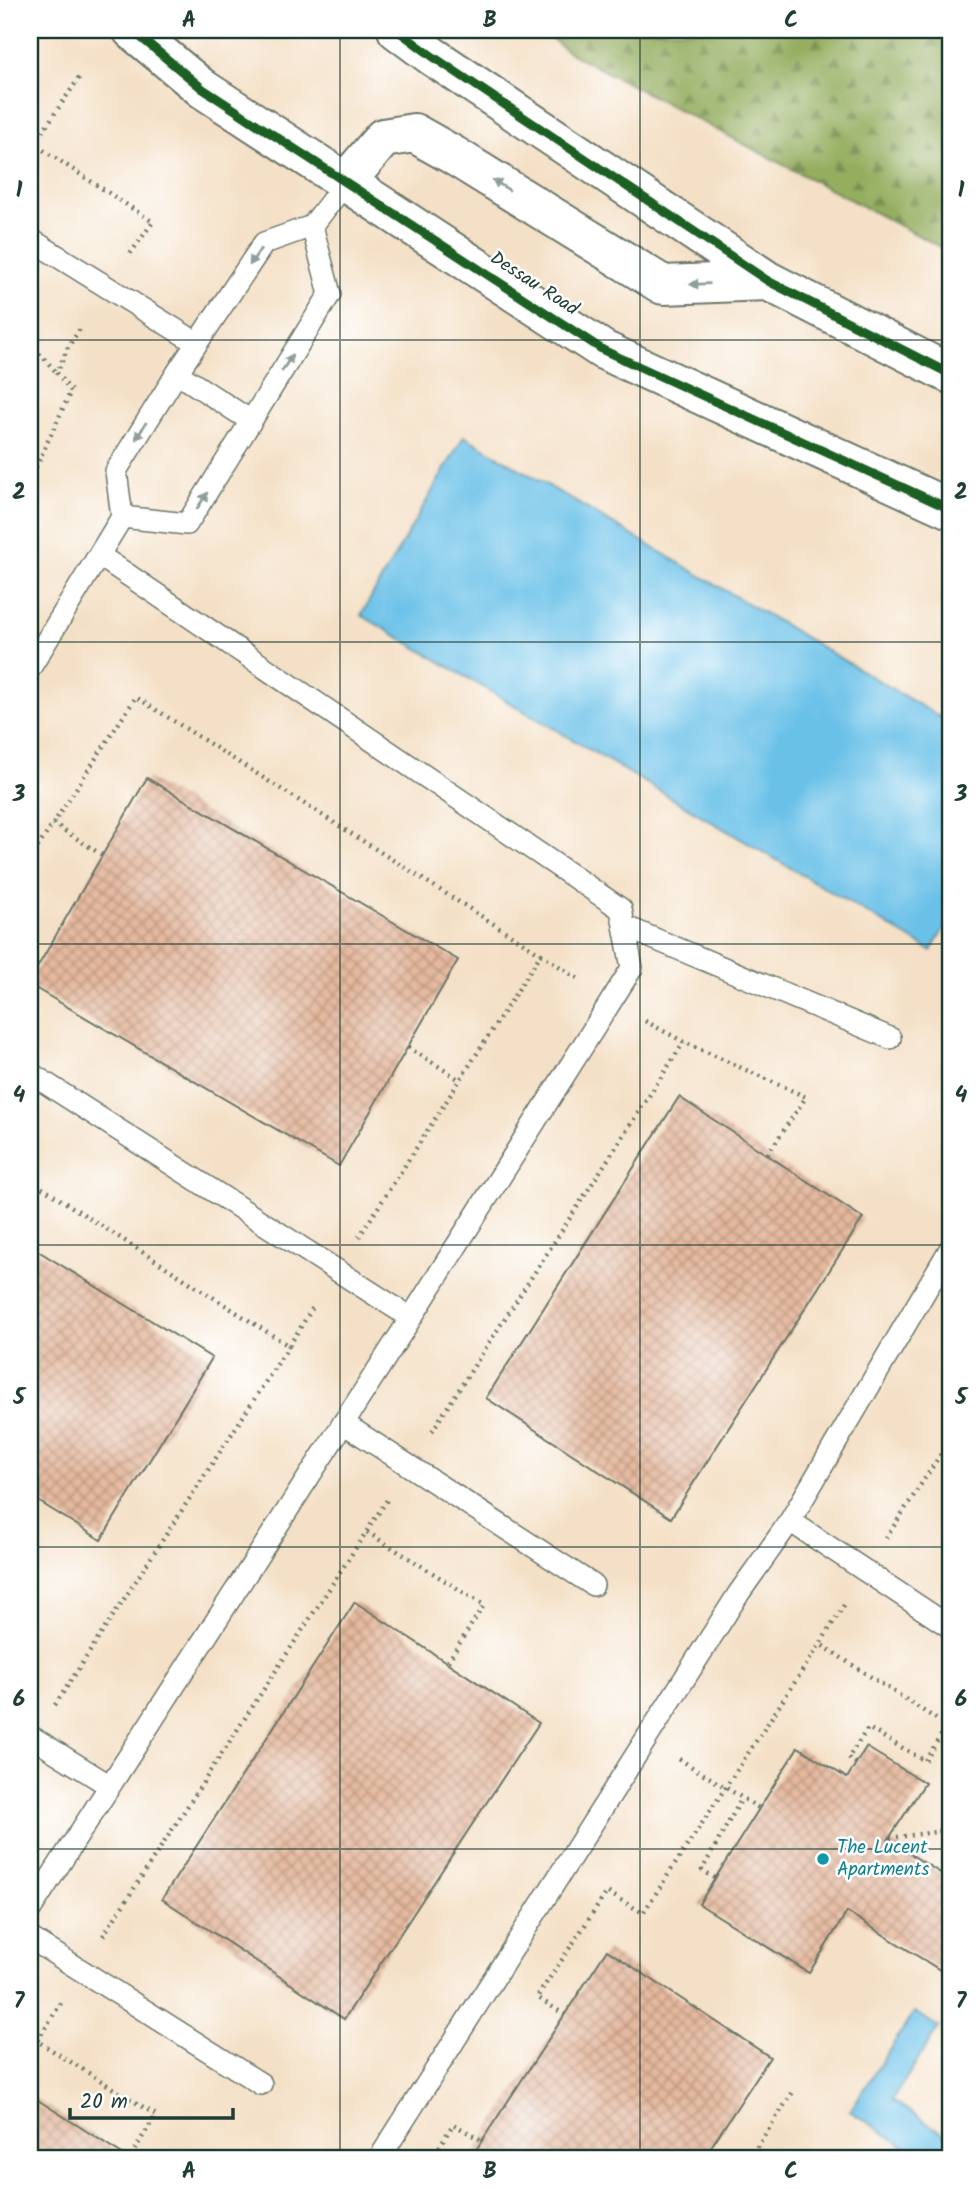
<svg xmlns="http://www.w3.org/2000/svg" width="980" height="2189" font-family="Kalam,sans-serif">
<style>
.forest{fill:url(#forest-firs);stroke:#5a754a;stroke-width:2}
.water{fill:#6bc1e8;stroke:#457f8e;stroke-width:2}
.building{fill:url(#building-cross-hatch)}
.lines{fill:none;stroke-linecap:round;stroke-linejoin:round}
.service-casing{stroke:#6a7667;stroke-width:24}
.secondary-casing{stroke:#6a7667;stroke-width:42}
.path{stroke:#6a7667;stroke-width:4.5;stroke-dasharray:2 5;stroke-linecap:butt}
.service{stroke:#fff;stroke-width:21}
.secondary{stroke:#fff;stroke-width:38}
.cycleway-casing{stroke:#fff;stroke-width:13}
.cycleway{stroke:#1b5e20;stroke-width:9}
.oneway{fill:#8f9e9a}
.grid{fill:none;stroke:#1f3d34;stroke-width:2;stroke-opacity:0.55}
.culture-dot{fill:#0f9aa8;stroke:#fff;stroke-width:2.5}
.labels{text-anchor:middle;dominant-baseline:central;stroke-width:5;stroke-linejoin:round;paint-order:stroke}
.street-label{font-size:19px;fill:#1f3d34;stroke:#fff}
.culture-label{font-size:19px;fill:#0d838f;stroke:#fff;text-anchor:start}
.neatline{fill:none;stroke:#1f3d34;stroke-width:2.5}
.grid-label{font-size:23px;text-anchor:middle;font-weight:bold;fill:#1f3d34}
</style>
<defs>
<pattern id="forest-firs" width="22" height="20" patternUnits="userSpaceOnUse" patternTransform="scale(1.75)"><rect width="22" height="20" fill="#94ad5f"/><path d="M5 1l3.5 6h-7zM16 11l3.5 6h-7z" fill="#788e4f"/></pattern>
<pattern id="building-cross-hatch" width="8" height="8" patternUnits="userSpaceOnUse" patternTransform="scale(1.75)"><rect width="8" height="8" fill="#e6b99f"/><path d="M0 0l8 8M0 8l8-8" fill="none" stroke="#ba9882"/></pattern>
</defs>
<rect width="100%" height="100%" fill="#fff"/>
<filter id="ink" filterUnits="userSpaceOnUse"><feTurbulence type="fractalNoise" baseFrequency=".0143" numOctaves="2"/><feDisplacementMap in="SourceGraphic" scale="14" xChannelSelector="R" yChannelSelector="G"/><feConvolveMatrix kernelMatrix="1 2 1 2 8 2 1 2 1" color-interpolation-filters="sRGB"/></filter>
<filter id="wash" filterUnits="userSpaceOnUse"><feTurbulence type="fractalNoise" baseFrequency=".00686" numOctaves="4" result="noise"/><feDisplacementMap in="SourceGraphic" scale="28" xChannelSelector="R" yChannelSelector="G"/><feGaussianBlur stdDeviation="1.57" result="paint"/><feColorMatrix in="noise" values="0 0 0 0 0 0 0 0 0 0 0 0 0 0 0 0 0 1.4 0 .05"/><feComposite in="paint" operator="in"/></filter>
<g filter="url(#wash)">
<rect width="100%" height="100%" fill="#f4e0c6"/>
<path class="forest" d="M540,30h410v222l-380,-199z"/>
<path class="water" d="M464,436l486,287v195l-19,33 -570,-336z
M914,2012l25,15 -47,73 58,38v21h-26l-74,-48z"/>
<g id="blocks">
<path class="building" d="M147,778l311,182 -119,206 -309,-181v-5z
M679,1097l184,121 -192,300 -185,-120z
M30,1246l182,112 -111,182 -71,-44z
M355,1602l184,121 -195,296 -182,-120z
M798,1747l49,31 19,-31 59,36 -37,57 62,39v92l-2,4 -101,-63 -38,61 -110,-69z
M607,1950l163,107 -67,102h-233z
M30,2095l100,64h-100z"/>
</g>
</g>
<g filter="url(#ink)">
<use href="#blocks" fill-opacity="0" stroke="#6a7667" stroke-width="2"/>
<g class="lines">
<defs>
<path id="service" d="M30,239l167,104
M177,373l74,48
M122,517l65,7 20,-32 123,-198 -18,-68
M30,668l92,-151 -6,-46 61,-98 87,-130 48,-17 34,-44
M624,926l266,112
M30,1073l381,245
M343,1423l250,162
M790,1521l160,-272
M30,1736l80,50
M30,1910l381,-592 221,-350 -11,-59 -521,-353
M30,1938l231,146
M379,2159l360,-566 51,-72 160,106"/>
<path id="secondary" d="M132,30l71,59 400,261 347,159
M397,30l35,26 336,225 182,93
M346,182l37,-44 31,-5 39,22 210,130 105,-4"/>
</defs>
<use href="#service" class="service-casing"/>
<use href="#secondary" class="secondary-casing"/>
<path class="path" d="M79,78l-45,66 119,78 -23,32
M30,343l27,30
M30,480l41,-89 -14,-18 11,-26 14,-21
M53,823l49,32
M30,859l106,-162 405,257 -182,283
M541,954l39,26
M645,1021l39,21 122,55 -39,58
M408,1047l52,33
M30,1180l259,166 26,-42
M432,1431l252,-389
M367,1532l117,73 -37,58
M886,1538l64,-98
M844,1605l-24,39 127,82 3,-4
M55,1705l234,-359
M948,1727l2,14
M679,1759l80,49
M856,1763l-8,-5 20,-30 57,33 22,-35
M890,1838l60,-8
M715,1878l-13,-8 40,-72
M103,1936l286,-439
M950,1990l-4,5 4,3
M61,2003l-24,38 119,74 -27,44
M565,2015l-28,-18 70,-105 36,21 177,-269
M30,2052l7,-11
M432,2159l21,-35 30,17
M749,2159l44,-67"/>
<use href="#service" class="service"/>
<use href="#secondary" class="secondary"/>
<defs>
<path id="cycleway" d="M132,30l71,59 400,261 347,159
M397,30l35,26 336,225 182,93"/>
</defs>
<use href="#cycleway" class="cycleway-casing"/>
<use href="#cycleway" class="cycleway"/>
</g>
<defs><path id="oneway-solid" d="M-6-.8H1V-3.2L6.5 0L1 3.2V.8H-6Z" transform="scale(1.75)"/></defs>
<g class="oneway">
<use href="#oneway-solid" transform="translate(501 185) rotate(-148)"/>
<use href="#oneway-solid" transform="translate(255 257) rotate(124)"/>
<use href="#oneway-solid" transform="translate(700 284) rotate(178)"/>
<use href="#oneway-solid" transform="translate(287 363) rotate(-58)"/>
<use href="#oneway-solid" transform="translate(141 431) rotate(121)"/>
<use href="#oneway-solid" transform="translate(202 501) rotate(-57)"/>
</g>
</g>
<path class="grid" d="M340,30v2129M640,30v2129M30,340h920M30,642h920M30,944h920M30,1245h920M30,1547h920M30,1849h920"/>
<circle class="culture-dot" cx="823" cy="1859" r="7"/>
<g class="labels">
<g class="street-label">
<text transform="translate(534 284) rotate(33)">Dessau Road</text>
</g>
<g class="culture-label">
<text x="837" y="1848">The Lucent<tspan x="837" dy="22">Apartments</tspan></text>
</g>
</g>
<rect width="980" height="2189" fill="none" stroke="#fff" stroke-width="77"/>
<path d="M70 2108v10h163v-10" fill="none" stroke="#1f3d34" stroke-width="3.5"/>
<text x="80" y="2108" font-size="21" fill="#1f3d34" stroke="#ffffff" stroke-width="5" paint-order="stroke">20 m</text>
<rect x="38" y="38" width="904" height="2112" class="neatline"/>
<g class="grid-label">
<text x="189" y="27">A</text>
<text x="490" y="27">B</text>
<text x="791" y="27">C</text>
<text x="19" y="197">1</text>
<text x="961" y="197">1</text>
<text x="19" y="499">2</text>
<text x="961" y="499">2</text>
<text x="19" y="801">3</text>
<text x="961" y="801">3</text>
<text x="19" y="1102">4</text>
<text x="961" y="1102">4</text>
<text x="19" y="1404">5</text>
<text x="961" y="1404">5</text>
<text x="19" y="1706">6</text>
<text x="961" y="1706">6</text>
<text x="19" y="2008">7</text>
<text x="961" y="2008">7</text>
<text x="189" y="2178">A</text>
<text x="490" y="2178">B</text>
<text x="791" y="2178">C</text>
</g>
</svg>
